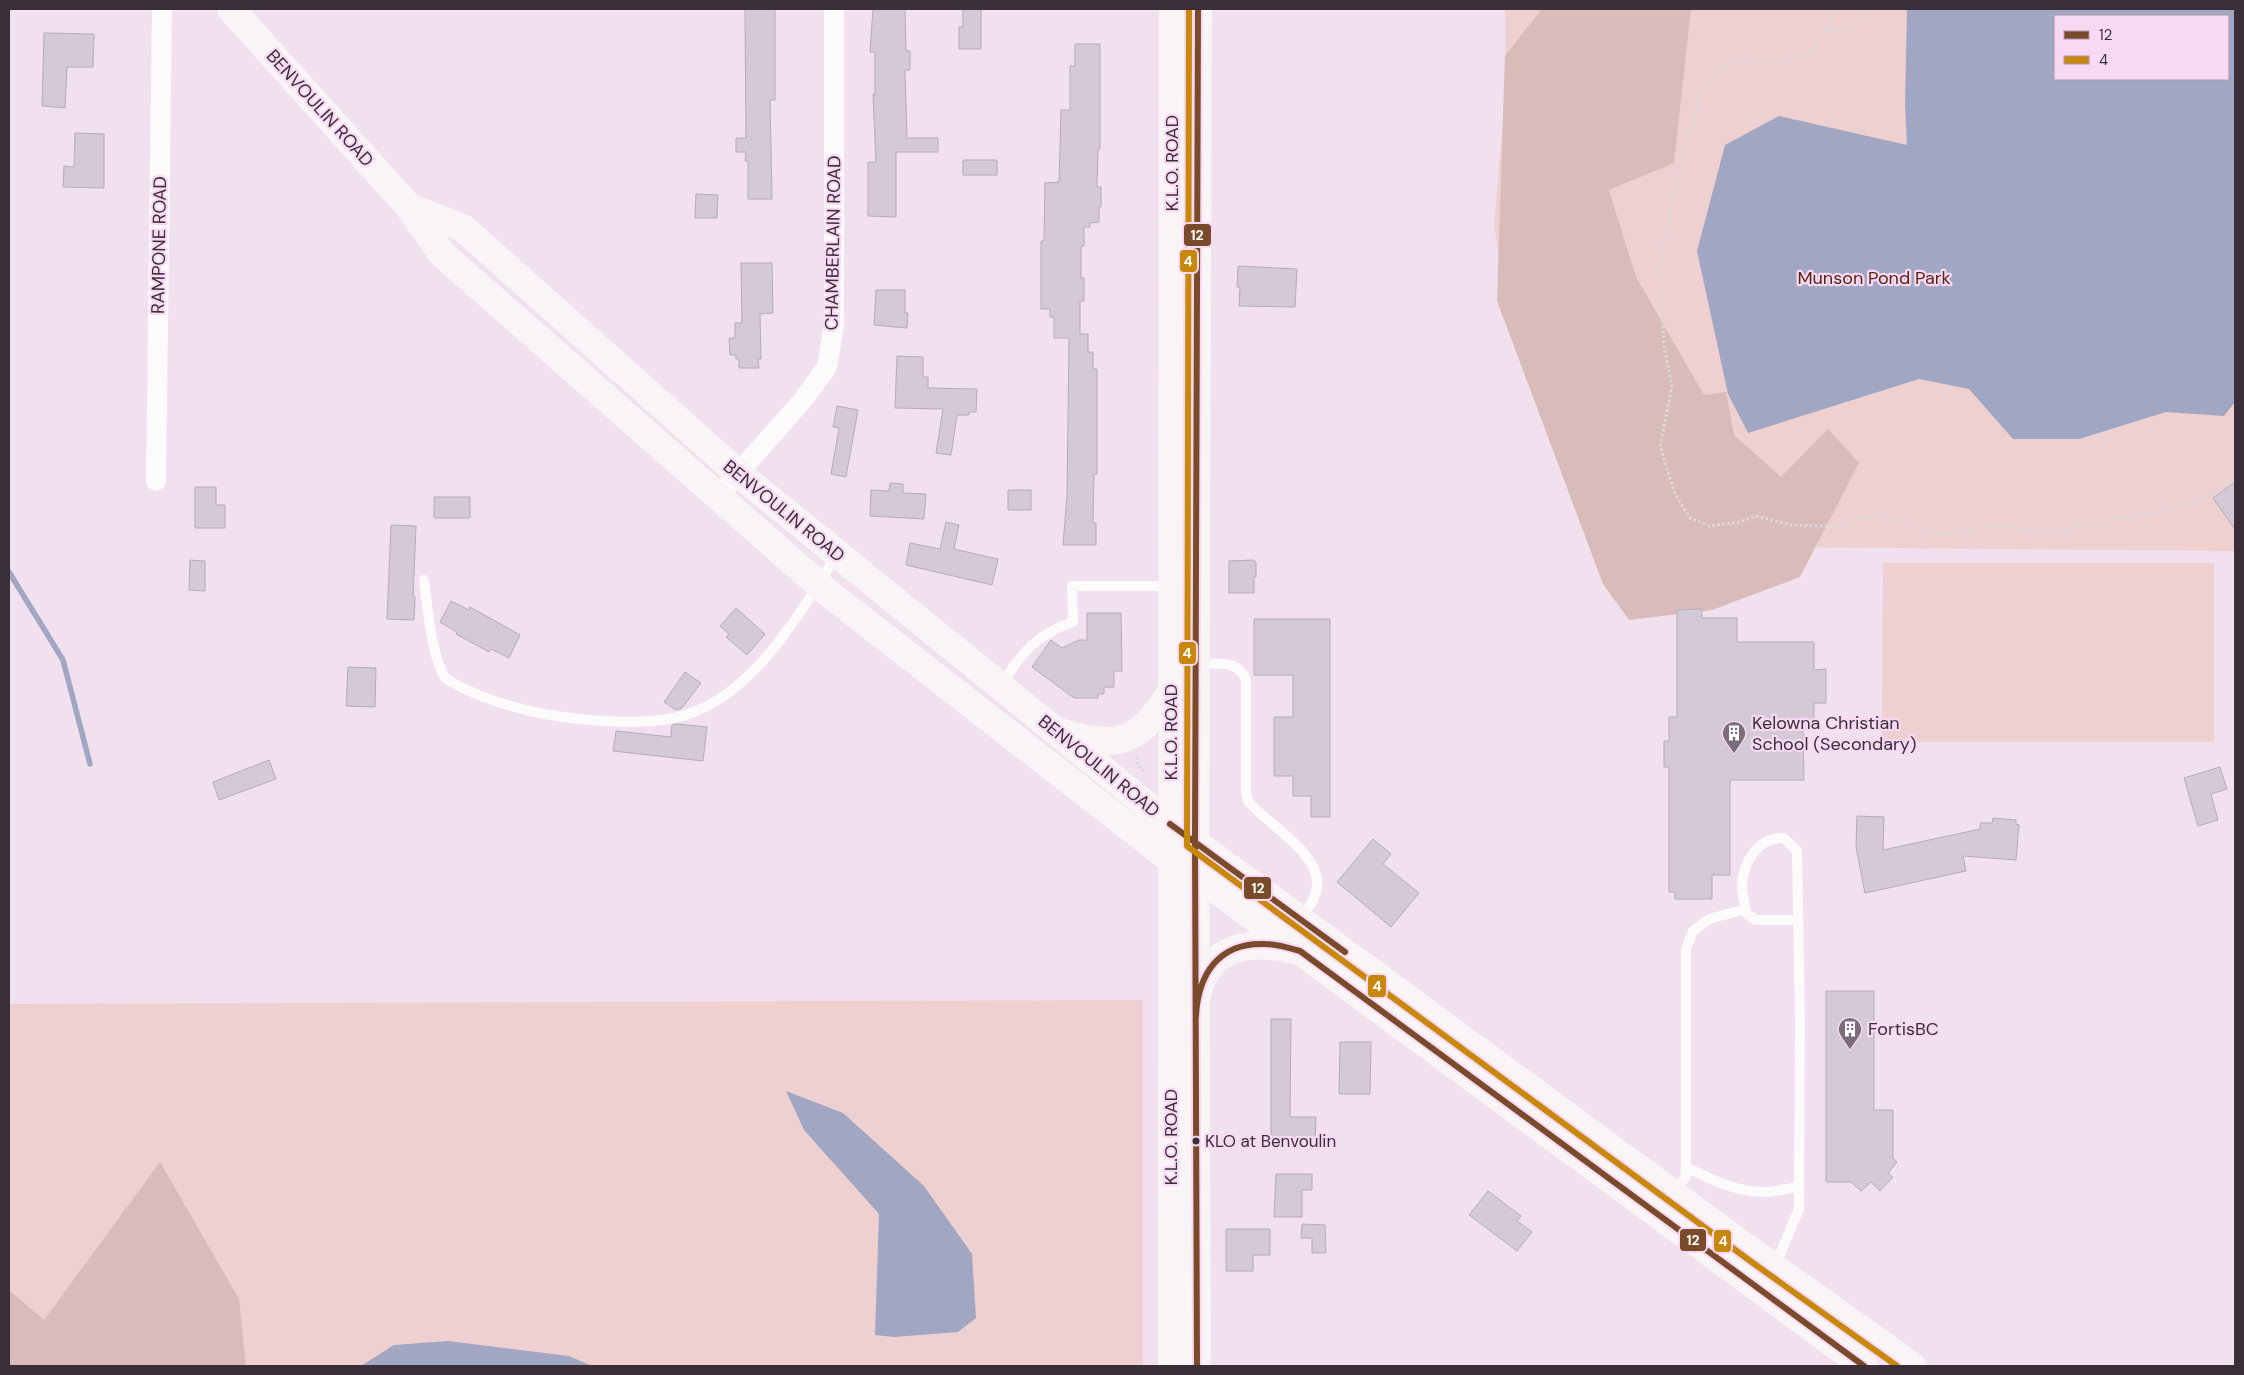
<svg xmlns="http://www.w3.org/2000/svg" width="2244" height="1375" font-family="'DM Sans',sans-serif">
  <rect width="100%" height="100%" fill="#f1e0ee"/>
  <path fill="#edd0cf" fill-rule="evenodd" d="M1505,9H2235V551L1653,546L1506,302L1494,225L1506,86ZM2055,16H2228V79H2055Z
    M1883,563H2214V742H1882Z
    M1143,1000V1366H9V1004Z"/>
  <path fill="#d9bbba" d="M1542,9H1691L1674,163L1609,190L1636,277L1704,395L1726,392L1734,435L1781,477L1828,429L1859,463L1800,577L1712,610L1629,620L1603,584L1497,301L1505,56Z
    M160,1162L239,1299L246,1366H9V1290L44,1320Z"/>
  <path fill="#a1a7c2" fill-rule="evenodd" d="M1907,9H2235V402L2224,416L2166,412L2079,439H2013L1969,389L1919,379L1748,433L1728,394L1697,251L1725,145L1779,116L1907,145L1905,105ZM2055,16H2228V79H2055Z
    M786,1091L843,1113L924,1186L972,1254L976,1318L958,1332L894,1337L875,1335L879,1214L804,1130Z
    M448,1341L569,1356L592,1366H361L394,1345Z"/>
  <g fill="none" stroke-linecap="round" stroke-linejoin="round">
    <path stroke="#a1a7c2" stroke-width="5.5" d="M9,572L63,660L90,764"/>
  </g>
  <path fill="#d4cad7" stroke="#b6acb9" d="M745,9H775V100H770L772,199H748V161H745L746,152H736V138H746Z
    M873,9H905L906,51H910V70H905L907,138H938V152H896V217L868,216V162H876L873,94H875V52H870Z
    M963,9H981V49H959V27H963Z
    M44,33L94,34L93,67H67L65,108L42,106Z
    M1075,44H1100V149H1098L1097,187H1101V207H1099V222L1090,223V227H1084V246H1081V278H1084V301H1080V334H1088V352H1093V369H1097V474H1094L1093,523H1096V545H1063L1067,496L1069,338H1054V317H1050V309H1041V241H1044L1045,183L1059,182L1061,110H1070V66H1075Z
    M75,133L104,134V188L63,187L64,166L74,167Z
    M963,160H997V175H963Z
    M696,194L718,195L717,218H695Z
    M741,263H772L773,313L760,314L761,359H758L759,368H739V359H736V355H730L729,338H735V323H742Z
    M1238,266L1297,269L1295,307L1239,306L1240,287H1237Z
    M876,290H905V313H908L907,328L874,325Z
    M897,356L923,357V377H928V388L977,389L976,412H969V415H957L951,455L936,453L943,409L895,408Z
    M837,406L858,410L846,477L831,474L839,428L833,427Z
    M2235,482V529L2213,498Z
    M890,483L903,484V493L926,494L924,519L870,516L871,490L889,491Z
    M195,487H216V505H225V528H195Z
    M1008,490H1031V510H1008Z
    M434,497H470V518H434Z
    M946,522L959,525L954,549L998,559L992,585L906,565L910,543L940,549Z
    M391,525L416,526L413,596L415,597L414,620L387,619Z
    M190,560L205,561V591L189,590Z
    M1254,560L1256,562V577H1254V593H1229V561Z
    M451,601L469,610L470,607L520,635L509,658L491,649L489,652L456,634L457,632L440,622Z
    M736,608L765,634L747,655L726,637L729,634L720,626Z
    M1702,609V618H1737V642H1814V670L1826,669V703H1814V729H1803L1804,780H1730V875H1712V899H1675V892H1669V767H1664V741H1669V717H1677V610Z
    M1087,613H1121L1122,671H1114V687H1104V694H1098V698H1074L1032,667L1051,640L1062,648L1079,640H1087Z
    M1254,619H1330V817H1311V796H1293V776H1274V717H1293V675H1254Z
    M348,667L376,668L375,707L346,706Z
    M685,672L701,683L682,708L676,710L664,702Z
    M677,724L707,727L703,761L613,751L616,731L671,737L672,725Z
    M269,760L276,779L219,800L213,782Z
    M2220,767L2227,789L2211,794L2218,820L2198,826L2184,778Z
    M1857,816L1884,817L1883,850L1980,829V823H1992L1993,818L2016,820V824L2019,825L2016,860L1963,856L1966,871L1865,893L1856,847Z
    M1373,839L1391,854L1383,864L1419,893L1391,927L1337,882Z
    M1826,991H1874V1110H1893V1158L1897,1162L1888,1173L1893,1177L1880,1191L1871,1182L1861,1191L1851,1182H1826Z
    M1271,1019H1291L1290,1117H1316L1315,1145L1271,1144Z
    M1340,1042H1371L1370,1094H1339Z
    M1276,1174H1312V1190H1302V1217H1274Z
    M1488,1191L1521,1216L1517,1221L1532,1232L1517,1251L1469,1215Z
    M1302,1224L1325,1225L1326,1253H1312V1238H1301Z
    M1226,1229H1270V1255H1253V1271H1226Z"/>
  <g fill="none" stroke-linecap="round" stroke-linejoin="round">
    <path stroke="#ddd8dc" stroke-width="3" stroke-dasharray="2.5 2.5" stroke-linecap="butt" d="M1838,9L1813,49L1789,61L1739,60L1721,65L1701,92L1677,183L1659,267L1664,346L1672,386L1660,446L1675,494L1690,518L1709,526L1740,522L1756,516L1791,525L1835,526L1867,517H1883L1909,524L1923,532L1947,534L1983,527L2004,526L2046,533L2171,509L2207,497L2235,477
      M1826,31C1849,28 1859,27 1875,9
      M1137,757V764L1144,771"/>
    <path stroke="#fdfafc" stroke-width="10" d="M424,580C428,608 431,657 446,679C487,703 532,714 579,719C611,722 643,724 674,718C749,703 799,615 836,556
      M1197,664C1215,664 1240,659 1246,681V792L1248,801C1268,826 1326,855 1316,892C1314,902 1306,910 1301,919
      M1001,685C1022,653 1036,634 1073,622L1072,586H1171
      M1686,1167C1712,1180 1738,1193 1768,1192C1778,1191 1789,1188 1799,1187
      M1673,1193L1685,1178L1686,1167V949L1693,931L1709,919L1746,909
      M1775,1266L1799,1209L1800,1020L1797,851L1784,838C1758,837 1743,862 1742,886C1742,894 1745,905 1746,913L1755,920H1797"/>
    <path stroke="#fdfafc" stroke-width="20" d="M156,481L162,9
      M718,496L802,401L827,367L834,325V9"/>
    <path stroke="#f9f4f6" stroke-width="28" d="M231,9L409,207L442,254L827,592L1170,859L1195,874L1864,1366
      M409,207L463,228L739,474L1170,824L1758,1256L1912,1366
      M1061,732C1118,750 1139,743 1171,692
      M1197,995C1209,944 1251,940 1295,950
      M1172,1366L1173,9
      M1197,1366L1195,842L1198,9"/>
    <g stroke="#f8d9f3" stroke-width="10">
      <path id="bus-1" d="M1170,824L1345,952
        M1196,1016C1198,974 1219,942 1265,944C1277,944 1289,948 1300,951L1864,1366
        M1197,1366L1195,842L1198,9"/>
    </g>
    <g stroke="#f8d9f3" stroke-width="10">
      <path id="bus-2" d="M1189,9L1187,846L1753,1263L1897,1366"/>
    </g>
    <use href="#bus-1" stroke="#7a4b2a" stroke-width="6"/>
    <use href="#bus-2" stroke="#c8880e" stroke-width="6"/>
  </g>
  <defs>
    <g id="building-pin" transform="scale(1.25)"><path d="M0 17L-7.5 6A9.5 9.5 0 1 1 7.5 6Z" fill="#7a6c78" stroke="#f8d9f3"/><path d="M-4-6H4V6H1V3H-1V6H-4ZM-2.5-4.3h1.7v1.8h-1.7ZM.8-4.3h1.7v1.8H.8ZM-2.5-1h1.7V.8h-1.7ZM.8-1h1.7V.8H.8Z" fill="#fff"/></g>
  </defs>
  <g fill-rule="evenodd">
    <use href="#building-pin" x="1734" y="733"/>
    <use href="#building-pin" x="1850" y="1029"/>
  </g>
  <circle fill="#3a2e38" stroke="#f8d9f3" stroke-width="2" cx="1196" cy="1141" r="4.5"/>
  <g text-anchor="middle" dominant-baseline="central" stroke-width="4.5" stroke-linejoin="round" paint-order="stroke">
    <g font-size="17" fill="#3a2e38" stroke="#f8d9f3" text-anchor="start">
      <text x="1205" y="1141">KLO at Benvoulin</text>
    </g>
    <g font-size="18" fill="#3a2e38" stroke="#f8d9f3">
      <text transform="translate(320 108) rotate(48)">BENVOULIN ROAD</text>
      <text transform="translate(1172 163) rotate(-90)">K.L.O. ROAD</text>
      <text transform="translate(833 243) rotate(-89)">CHAMBERLAIN ROAD</text>
      <text transform="translate(159 245) rotate(-89)">RAMPONE ROAD</text>
      <text transform="translate(784 511) rotate(39)">BENVOULIN ROAD</text>
      <text transform="translate(1171 732) rotate(-90)">K.L.O. ROAD</text>
      <text transform="translate(1099 766) rotate(39)">BENVOULIN ROAD</text>
      <text transform="translate(1171 1137) rotate(-90)">K.L.O. ROAD</text>
    </g>
    <g font-size="18" fill="#582412" stroke="#f8d9f3">
      <text x="1874" y="278">Munson Pond Park</text>
    </g>
    <g font-size="18" fill="#3a2e38" stroke="#f8d9f3" text-anchor="start">
      <text x="1752" y="723">Kelowna Christian<tspan x="1752" dy="21">School (Secondary)</tspan></text>
      <text x="1868" y="1029">FortisBC</text>
    </g>
  </g>
  <g stroke="#f8d9f3" stroke-width="2">
    <rect x="1183" y="223" width="29" height="24" rx="5" fill="#7a4b2a"/>
    <rect x="1179" y="249" width="19" height="24" rx="5" fill="#c8880e"/>
    <rect x="1178" y="641" width="19" height="24" rx="5" fill="#c8880e"/>
    <rect x="1243" y="876" width="29" height="24" rx="5" fill="#7a4b2a"/>
    <rect x="1367" y="974" width="20" height="24" rx="5" fill="#c8880e"/>
    <rect x="1679" y="1228" width="28" height="24" rx="5" fill="#7a4b2a"/>
    <rect x="1713" y="1229" width="19" height="24" rx="5" fill="#c8880e"/>
  </g>
  <g font-size="14" text-anchor="middle" font-weight="bold" fill="#fff">
    <text x="1197" y="240">12</text>
    <text x="1188" y="266">4</text>
    <text x="1187" y="658">4</text>
    <text x="1258" y="893">12</text>
    <text x="1377" y="991">4</text>
    <text x="1693" y="1245">12</text>
    <text x="1723" y="1246">4</text>
  </g>
  <rect width="2244" height="1375" fill="none" stroke="#3a2e38" stroke-width="20"/>
  <rect x="2054" y="15" width="175" height="65" fill="#f8d9f3" stroke="#ac95a8"/>
  <rect x="2064" y="31" width="25" height="8" fill="#7a4b2a" stroke="#ac95a8"/>
  <text x="2099" y="40" font-size="15" fill="#3a2e38">12</text>
  <rect x="2064" y="56" width="25" height="8" fill="#c8880e" stroke="#ac95a8"/>
  <text x="2099" y="65" font-size="15" fill="#3a2e38">4</text>
</svg>
